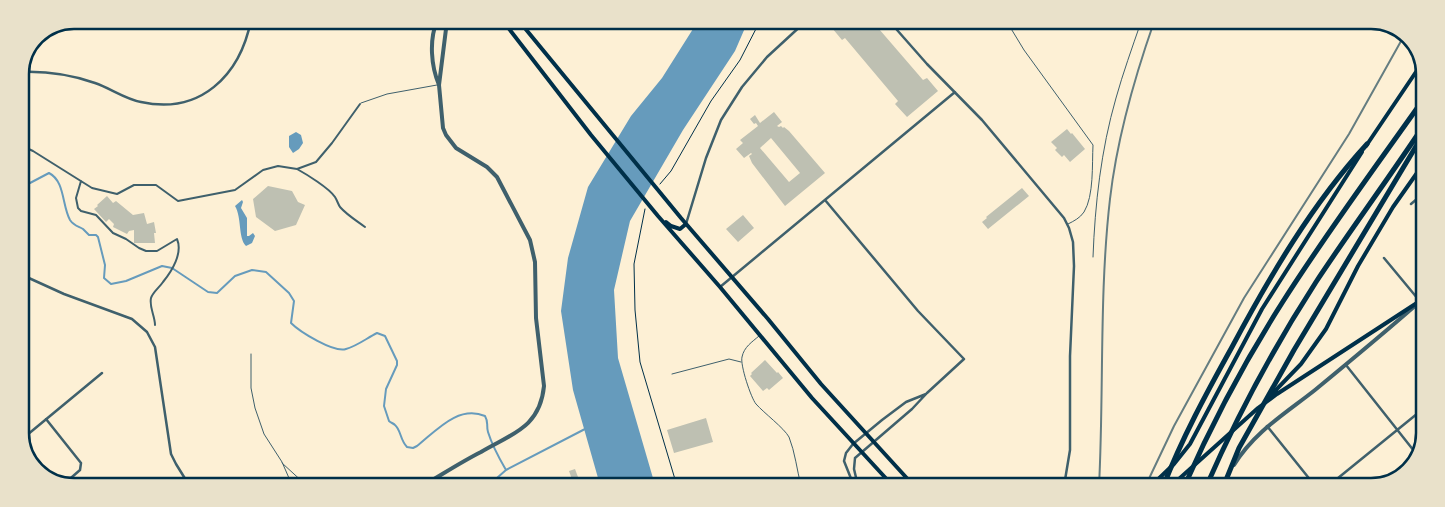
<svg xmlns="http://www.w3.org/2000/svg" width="1445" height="507" font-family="'Nunito Sans',sans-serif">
  <rect width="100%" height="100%" fill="#fdf0d5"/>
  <path fill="#669bbc" d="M698,21H748L735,51L683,130L630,221L614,290L618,358L655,485H600L573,390L561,311L568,258L588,187L631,116L662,78Z
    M296,132L301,135L303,143L299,149L293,153L289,147V136Z
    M242,200L243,202L241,208L247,218V236H249L253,233L255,236L252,243L246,246C238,238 242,218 235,206Z"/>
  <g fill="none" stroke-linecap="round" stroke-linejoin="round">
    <path stroke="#669bbc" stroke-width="2" d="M20,186L30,183L49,173C65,181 62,206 70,220C74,226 78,226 83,229C85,231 87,233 89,235H96L98,237L105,265L104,278L111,284L126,281L162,266L172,268L208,292L217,293L235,276L252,270L266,272L289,293L294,301L291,323C300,332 334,353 346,349C357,346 367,338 377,333L385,336L397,361V365L386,389L384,406L389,421C391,423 393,423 395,425C401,430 400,440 407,447L413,448L417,446C437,430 458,405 485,416C489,423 486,425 488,432C492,445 499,458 506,470L585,429
      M489,485L506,470"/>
  </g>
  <path fill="#bec0b2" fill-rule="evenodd" d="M838,22H873L923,80L927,78L938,91L907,117L895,104L898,101L845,38L842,40L832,28Z
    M774,112L782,122L777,126L779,127L781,126L783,128L784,127L789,131L825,173L785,206L752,163L749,156L752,154L751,153L744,158L736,149L743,143L740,140L758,126L756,123L754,124L750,119L755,115L760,123ZM771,138L800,173L789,182L760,148Z
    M1067,129L1071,134L1072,133L1085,149L1070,162L1064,155L1062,157L1055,150L1057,148L1051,142Z
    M268,186L292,191L298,202L305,205L296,225L275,231L256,217L253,199Z
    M1022,188L1029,196L988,229L982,222L987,218L986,217Z
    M107,196L113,203L116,201L133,215L144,213L147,224L154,222L156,233H154L155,243H134V230L129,231L127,234L113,227L114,224L109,219L106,222L94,209L98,206L97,205Z
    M743,215L754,228L738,242L726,229Z
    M765,360L777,373L778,372L783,378L769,390L767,388L763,391L750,376L752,374L751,373Z
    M706,418L713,442L674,453L667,430Z
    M575,469L581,485H574L569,471Z"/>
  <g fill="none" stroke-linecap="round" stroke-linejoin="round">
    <path stroke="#003049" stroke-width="1" d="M660,184L671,171L711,101L740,60L760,21
      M645,209L634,264L635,310L640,362L677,486"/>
    <path stroke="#3f606c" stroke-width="1" d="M1007,22L1024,50L1093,145C1092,164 1094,196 1084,212C1080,218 1074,221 1068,224
      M361,103L387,94L437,85
      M1093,257C1095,204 1101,150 1116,98C1123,73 1132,48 1141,22
      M759,336C752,342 744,347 742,357C740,365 751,398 756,404C764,413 784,428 789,437C795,452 797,470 801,486
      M251,354V388L255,408L264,434L282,462L292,485
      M672,374L729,359L741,362
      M282,463L306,485"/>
    <path stroke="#3f606c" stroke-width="2" d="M20,145L33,151L92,188L117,194L134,185H156L178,201L235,190L263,170L278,166L297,169L316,162L332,143L360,104
      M297,169C306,174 329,188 335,197C337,200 338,204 340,207C347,215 357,221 365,227
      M81,181L76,198L78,208L81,211L96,215L113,233L126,239L139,248L146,251H157L177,239C183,253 172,271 163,282C159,288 153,292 151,298C149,307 155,316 155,325"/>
    <path stroke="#3f606c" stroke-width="2.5" d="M890,22L927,64L982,120L1064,218L1069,228L1073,242L1074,266L1070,356V450L1064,486
      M20,72C44,71 72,75 95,83C110,88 125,99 141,102C200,115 240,76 251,20
      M825,200L918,311L964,359L927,393L912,409L855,458L854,469L858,486
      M1411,204L1424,193
      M686,224L706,158L721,120L742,87L767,57L805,22
      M1384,258L1423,305
      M20,274L64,294L132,319L147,332L155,347L171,454L176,464L189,485
      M720,287L955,92
      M1346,365L1418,456
      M46,419L81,463L80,470L64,484
      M1267,426L1316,487
      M21,440L102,373
      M854,486L844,461L846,453L853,444L882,420L906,402L926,394
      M1327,487L1423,409"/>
    <path stroke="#3f606c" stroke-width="4" d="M437,21C429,40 431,66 439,85
      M1234,465C1254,432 1286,413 1315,390C1349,362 1383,334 1416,305
      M424,485C443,474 461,462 481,452C511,434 540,428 544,386L536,318L535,262L530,240L497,177L487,167L456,148L446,135L443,128L439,85L447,21"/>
    <path stroke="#003049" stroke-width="4" d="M503,21L591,135L658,216L720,287L812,398L893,486
      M519,21L681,218L768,319L821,384L914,486
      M1366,146L1422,63
      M666,222L671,226L680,229L686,224
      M1270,396L1301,364L1326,329L1358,266L1393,207L1424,163
      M1150,487L1174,464L1190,444L1262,309L1362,152
      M1170,487L1258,408L1277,394L1423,299"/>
    <path stroke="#003049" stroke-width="5" d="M1226,480L1239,448L1294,350L1424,133
      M1163,487C1182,438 1207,392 1232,347C1270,276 1312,204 1367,144
      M1184,487C1212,423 1245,361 1282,303C1327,232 1377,165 1425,97
      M1206,487C1237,416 1274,347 1316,282C1351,229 1389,178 1424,125"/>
    <path stroke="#657d81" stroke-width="2" d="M1099,486C1104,391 1099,294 1110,199C1117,138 1134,79 1154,22
      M1145,487L1174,426L1244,298L1349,134L1405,34"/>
  </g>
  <path d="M0 0H1445V507H0ZM74 29H1371A45 45 0 0 1 1416 74V433A45 45 0 0 1 1371 478H74A45 45 0 0 1 29 433V74A45 45 0 0 1 74 29Z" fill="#e9e1ca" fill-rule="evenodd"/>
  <path fill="none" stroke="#003049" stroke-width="2.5" d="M74 29H1371A45 45 0 0 1 1416 74V433A45 45 0 0 1 1371 478H74A45 45 0 0 1 29 433V74A45 45 0 0 1 74 29Z"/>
</svg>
